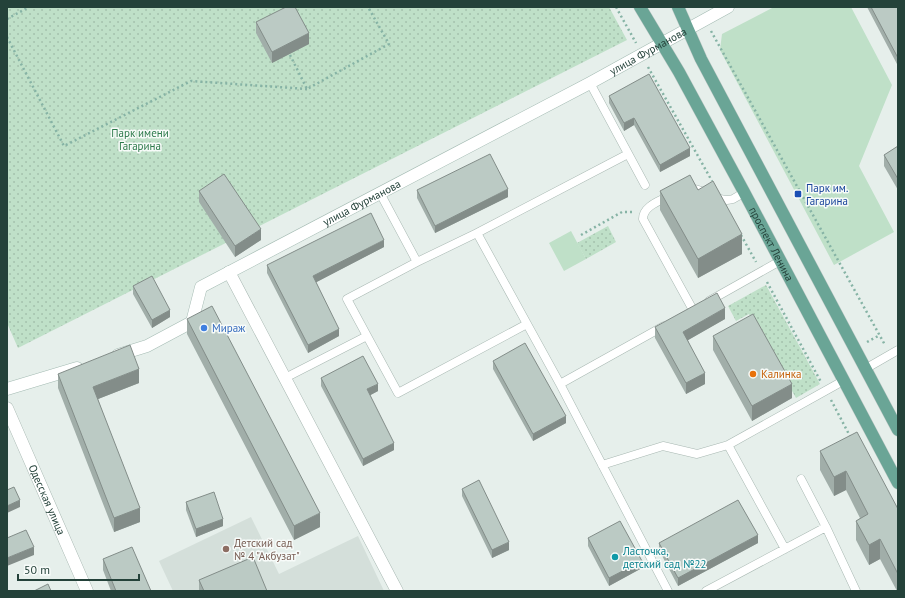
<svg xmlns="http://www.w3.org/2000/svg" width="905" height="598" font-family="'PT Sans',sans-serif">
  <defs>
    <pattern id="park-dots" width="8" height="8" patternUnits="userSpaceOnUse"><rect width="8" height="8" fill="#bfe0c8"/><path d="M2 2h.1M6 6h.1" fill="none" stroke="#a4c1ad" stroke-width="1.8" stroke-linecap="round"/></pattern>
  </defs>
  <rect width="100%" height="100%" fill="#e6efeb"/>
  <path fill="#d4dfda" d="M251,517L279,574L358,536L384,591H173L159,561Z"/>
  <path fill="#bfe0c8" d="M774,7H851L892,85L859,166L894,232L834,265L720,50L722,34Z
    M571,231L586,259L564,271L549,243Z"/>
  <path fill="url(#park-dots)" d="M7,7H609L627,40L18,348L7,323Z
    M608,226L616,242L586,259L577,243Z
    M766,285L820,384L796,398L749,314L736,321L728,306Z"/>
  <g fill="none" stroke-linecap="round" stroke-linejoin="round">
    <g stroke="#a8b8b2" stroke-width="9">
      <path id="lane" d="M590,83L645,185
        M687,188C704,187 718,204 733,199C737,197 740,195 744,192
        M380,193L417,262L477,233L560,384L668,591
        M669,196C660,201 643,206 643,219L693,310
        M477,233L628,154
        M709,301L780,261
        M367,336L347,299L417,262
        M865,369L898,350
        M285,378L367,336L398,393L527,324
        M560,384L664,326
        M728,445L785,549
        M602,465L663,446L697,454L728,445L843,381
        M801,479L826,527L856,591
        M706,591L826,527"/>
    </g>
    <g stroke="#a8b8b2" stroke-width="13">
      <g id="street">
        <path d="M229,272L397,591"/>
        <path id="s1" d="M7,408L87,591"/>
      </g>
    </g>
    <g stroke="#a4bbb3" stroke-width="13">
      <g id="secondary">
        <path id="s2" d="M118,355L147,346L192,322L201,287L590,83L728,7"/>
        <path d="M7,389L77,368"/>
      </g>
    </g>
    <g stroke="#c2cac8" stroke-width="13">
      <g id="primary">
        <path id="s3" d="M640,7L679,72L744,192L898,483"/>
        <path d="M678,7L701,59L898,430"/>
      </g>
    </g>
    <path stroke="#86b3a5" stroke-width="2.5" stroke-dasharray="2 3" stroke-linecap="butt" d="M616,7L636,43
      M7,19L29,7
      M711,31L885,345
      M7,37L64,146L191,81L307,89
      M290,55L307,89L389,44L368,7
      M648,67L712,181
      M581,235L622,212H633
      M741,235L756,262
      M767,282L821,382
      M867,342L880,335
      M831,400L851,438"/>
    <use href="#lane" stroke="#fff" stroke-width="8"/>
    <use href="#street" stroke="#fff" stroke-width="12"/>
    <use href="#secondary" stroke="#fff" stroke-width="12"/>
    <use href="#primary" stroke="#6aa596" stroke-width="12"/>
  </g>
  <path fill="#a1aea9" d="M867,7H898V66Z
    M256,22L309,44L272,63L256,33Z
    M609,96L690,156L660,172L634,125L624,131L609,103Z
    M898,146V190L884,166V155Z
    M417,190L508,197L435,233L417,198Z
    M698,190L742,254L698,278L660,210V191Z
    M199,191L261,240L235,257L199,202Z
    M384,247L316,282L339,336L308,353L267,273V265Z
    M133,286L170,317L152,328L133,294Z
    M187,319L320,527L294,540L187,334Z
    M725,319L688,340L705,384L686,394L655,338V327Z
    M713,336L792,398L752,421L713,350Z
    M493,361L566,423L533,441L493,369Z
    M58,374L139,383L98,399L140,522L114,532L58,388Z
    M321,378L378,391L370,395L394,450L363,466L321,386Z
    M820,451L898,509V591H897L880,559L869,565L856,540V521L860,518L846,490L834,496L820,470Z
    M462,489L509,550L492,558L462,496Z
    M186,502L223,526L196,537L186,510Z
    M588,538L642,568L609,586L588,546Z
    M659,543H758L678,586L659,550Z
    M103,559L151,591H111L103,570Z
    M199,580L267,591H199Z"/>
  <path fill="#838d89" d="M309,33V44L272,63V52Z
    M634,118V125L624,131V123Z
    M690,148V156L660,172V165Z
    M508,189V197L435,233V226Z
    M261,229V240L235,257V246Z
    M742,234V254L698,278V259Z
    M384,240V247L313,284V276Z
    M725,308V319L683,343V332Z
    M170,310V317L152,328V320Z
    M339,329V336L308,353V345Z
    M139,369V383L93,401V387Z
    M705,373V384L686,394V383Z
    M378,384V391L367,397V389Z
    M792,384V398L752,421V406Z
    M566,416V423L533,441V434Z
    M394,443V450L363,466V459Z
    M846,471V490L834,496V477Z
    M20,500V507L7,513V506Z
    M140,508V522L114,532V518Z
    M320,513V527L294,540V526Z
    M223,519V526L196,537V529Z
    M758,535V543L678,586V578Z
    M880,539V559L869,565V545Z
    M509,542V550L492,558V550Z
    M34,547V555L7,566V558Z
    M642,561V568L609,586V578Z"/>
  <path fill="#bbcac4" stroke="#838d89" d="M286,7H295L309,33L272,52L256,22Z
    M871,7H898V58Z
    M649,74L690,148L660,165L634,118L624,123L609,96Z
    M898,146V179L884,155Z
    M490,154L508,189L435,226L417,190Z
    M224,174L261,229L235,246L199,191Z
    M690,175L698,190L713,181L742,234L698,259L660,191Z
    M371,213L384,240L313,276L339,329L308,345L267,265Z
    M152,276L170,310L152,320L133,286Z
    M717,293L725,308L683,332L705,373L686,383L655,327Z
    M212,306L320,513L294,526L187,319Z
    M753,314L792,384L752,406L713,336Z
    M525,343L566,416L533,434L493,361Z
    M130,345L139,369L93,387L140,508L114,518L58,374Z
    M363,356L378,384L367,389L394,443L363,459L321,378Z
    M857,432L898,509V574L880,539L869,545L856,521L868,514L846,471L834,477L820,451Z
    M479,480L509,542L492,550L462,489Z
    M14,487L20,500L7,506V490Z
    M214,492L223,519L196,529L186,502Z
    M738,500L758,535L678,578L659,543Z
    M620,521L642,561L609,578L588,538Z
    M26,530L34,547L7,558V538Z
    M132,547L151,591H116L103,559Z
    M253,557L267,591H204L199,580Z
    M48,584L51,591H34Z"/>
  <rect fill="#1a4fb4" stroke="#f7fbf9" stroke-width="1.5" x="794" y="190" width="8" height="8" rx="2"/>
  <circle fill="#3f7fe0" stroke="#f7fbf9" stroke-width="1.5" cx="204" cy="328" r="4"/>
  <circle fill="#e8710a" stroke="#f7fbf9" stroke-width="1.5" cx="753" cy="374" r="4"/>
  <circle fill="#8d6e63" stroke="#f7fbf9" stroke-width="1.5" cx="226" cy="549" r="4"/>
  <circle fill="#0f9aa8" stroke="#f7fbf9" stroke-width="1.5" cx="615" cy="557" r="4"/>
  <g text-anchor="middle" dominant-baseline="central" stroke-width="3" stroke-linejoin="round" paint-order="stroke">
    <g font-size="11" fill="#24423a" stroke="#f7fbf9">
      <text stroke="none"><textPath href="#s2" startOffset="623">улица Фурманова</textPath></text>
      <text stroke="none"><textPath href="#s2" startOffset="299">улица Фурманова</textPath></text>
      <text stroke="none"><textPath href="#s3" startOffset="271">проспект Ленина</textPath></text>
      <text stroke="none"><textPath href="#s1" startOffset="100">Одесская улица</textPath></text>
    </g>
    <g font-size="11" fill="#2d7a4b" stroke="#f7fbf9">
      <text x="140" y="133">Парк имени<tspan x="140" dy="13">Гагарина</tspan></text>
    </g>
    <g font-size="11" fill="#164399" stroke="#f7fbf9" text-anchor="start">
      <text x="806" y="188">Парк им.<tspan x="806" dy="13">Гагарина</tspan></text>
    </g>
    <g font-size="11" fill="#366cbe" stroke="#f7fbf9" text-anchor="start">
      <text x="212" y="328">Мираж</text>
    </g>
    <g font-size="11" fill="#c56008" stroke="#f7fbf9" text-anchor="start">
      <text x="761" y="374">Калинка</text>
    </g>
    <g font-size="11" fill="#785e54" stroke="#f7fbf9" text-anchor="start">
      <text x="234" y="543">Детский сад<tspan x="234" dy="13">№ 4 "Акбузат"</tspan></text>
    </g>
    <g font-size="11" fill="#0d838f" stroke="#f7fbf9" text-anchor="start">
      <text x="623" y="551">Ласточка,<tspan x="623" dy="13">детский сад №22</tspan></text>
    </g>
  </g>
  <rect width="905" height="598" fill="none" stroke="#24423a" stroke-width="16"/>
  <path d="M18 574v6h121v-6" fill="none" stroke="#24423a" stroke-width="2"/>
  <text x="24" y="574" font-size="12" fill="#24423a" stroke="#f7fbf9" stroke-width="3" paint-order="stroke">50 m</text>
</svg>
